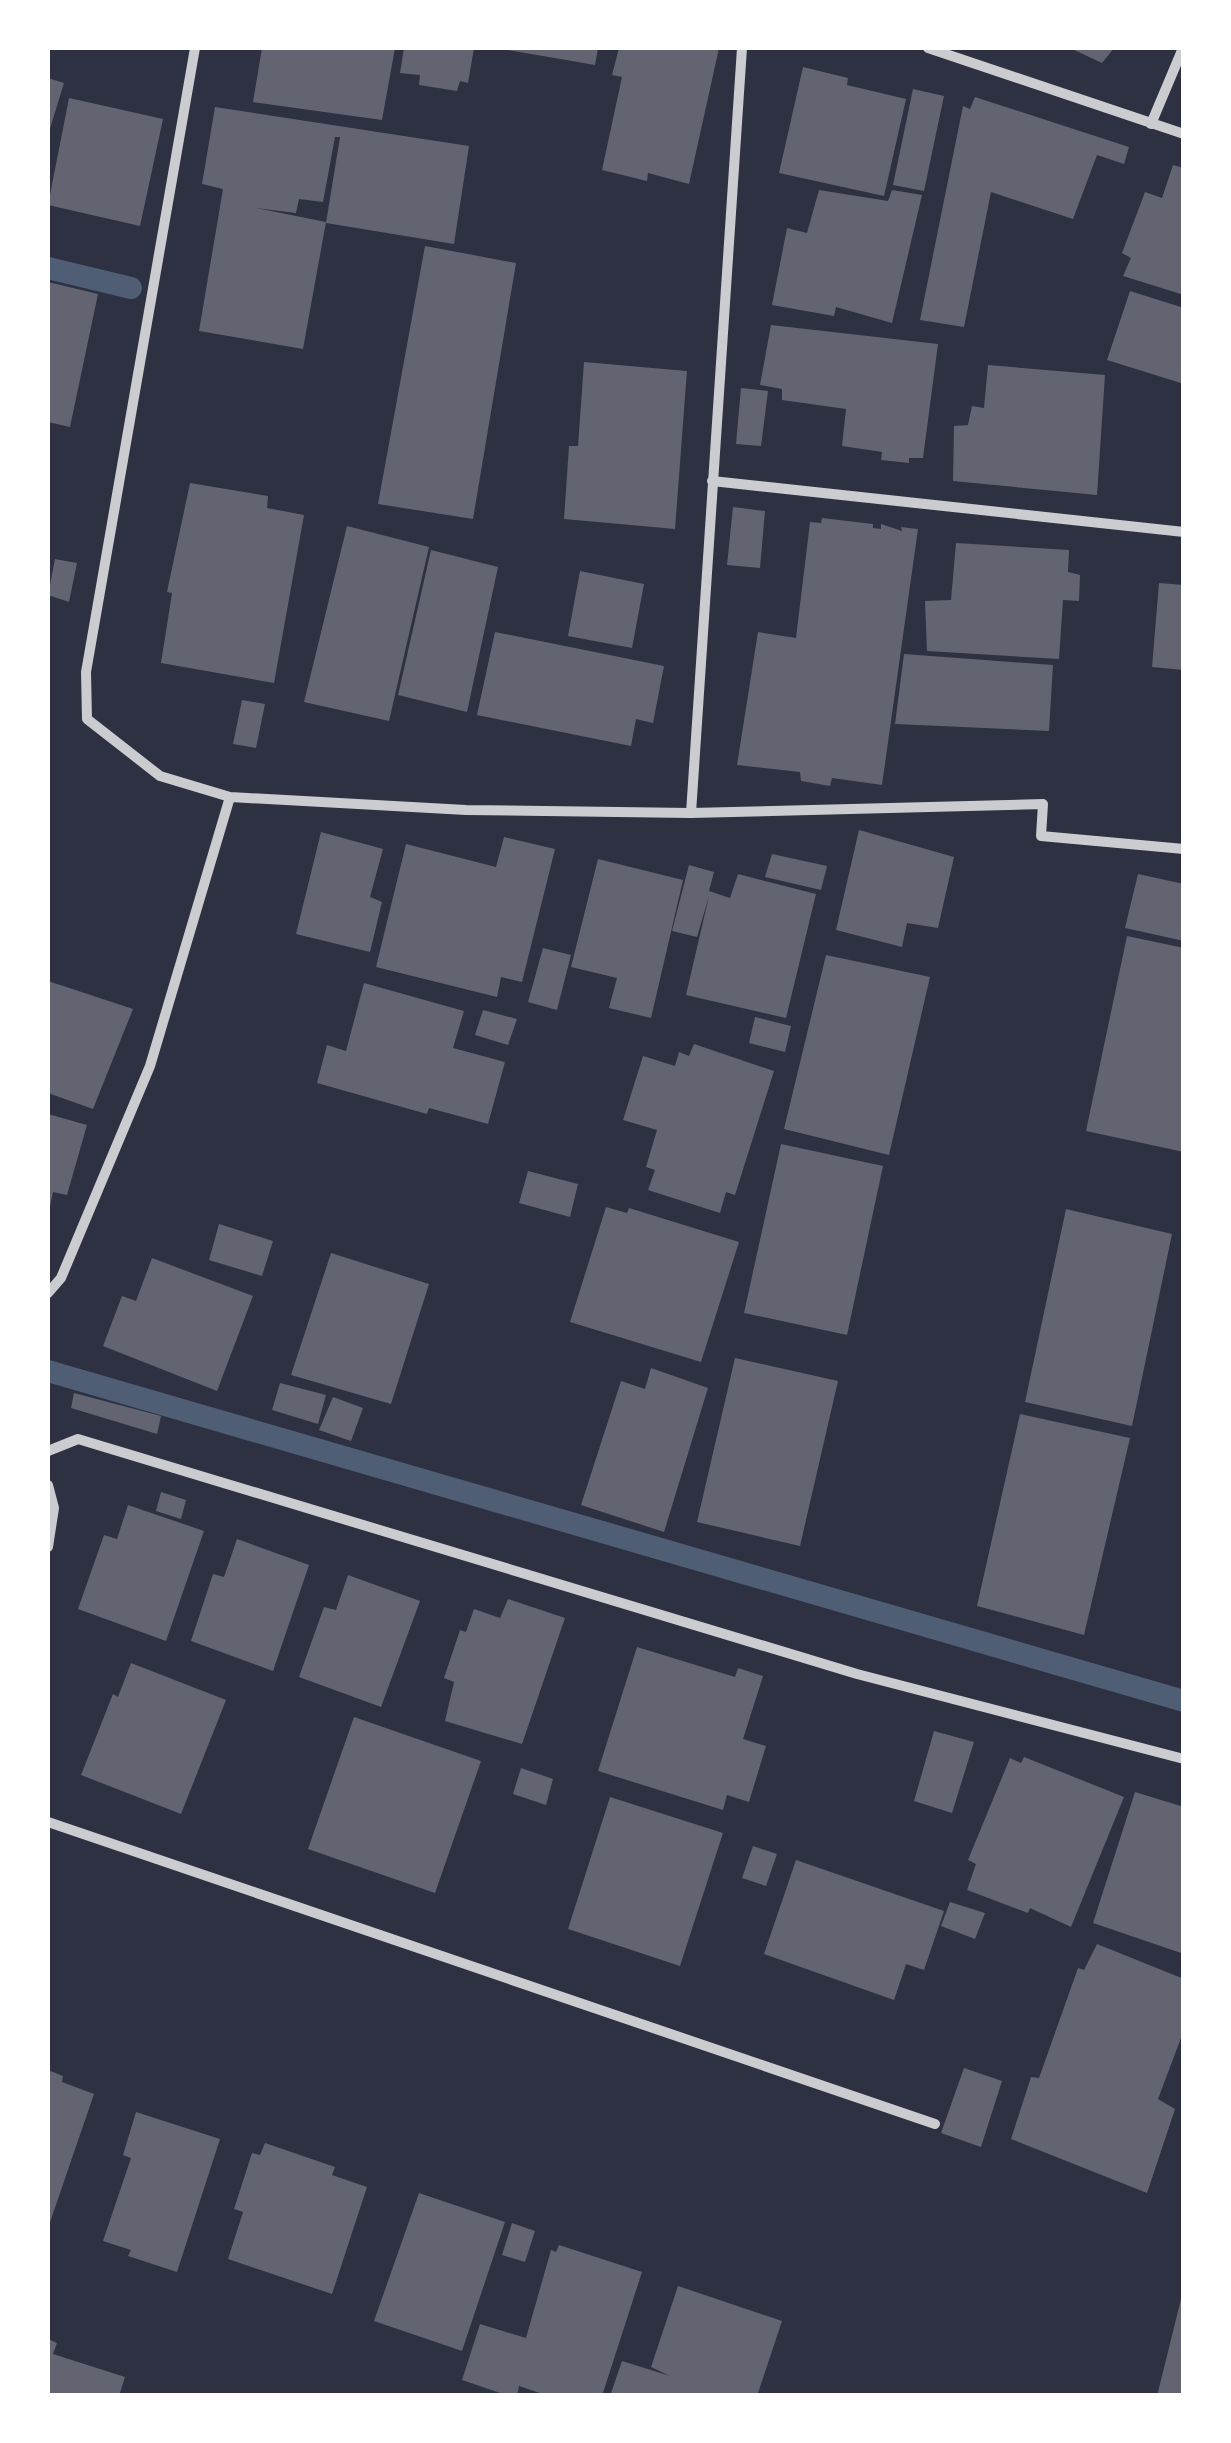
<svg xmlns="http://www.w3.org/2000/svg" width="1231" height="2443" font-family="Literata,serif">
  <rect width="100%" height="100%" fill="#2d3142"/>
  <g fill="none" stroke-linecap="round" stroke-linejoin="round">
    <path stroke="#4f5d75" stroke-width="22" d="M48,268L131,288
      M48,1371L1184,1701"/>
  </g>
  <path fill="#626471" d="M262,48H395L382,120L253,102Z
    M404,48H474L468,83L460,81L457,91L419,85L420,75L400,73Z
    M496,48H598L595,65Z
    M619,48H719L689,184L648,173L647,181L602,170L622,77L612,75Z
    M1070,48H1114L1102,63Z
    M803,67L848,78L847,85L906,99L884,196L779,173Z
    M48,78L64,83L48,135Z
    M913,89L944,96L924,191L893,185Z
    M975,97L1129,147L1124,164L1097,155L1073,219L991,192L964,327L920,320L963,106L970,109Z
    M69,98L163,119L140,226L48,205Z
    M215,107L469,146L454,244L326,223L340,137H335L323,202L299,199L296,213L256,208L326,222L303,349L199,331L223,189L202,184Z
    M1173,165L1184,168V295L1123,276L1131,258L1122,253L1145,192L1162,198Z
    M819,190L888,201L892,190L922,195L892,323L836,307L834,316L772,305L787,228L807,233Z
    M425,246L516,263L473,519L378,504Z
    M48,282L98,294L70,427L48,422Z
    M1130,291L1184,308V384L1107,360Z
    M771,325L938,344L923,458H909V463L881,460L882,452L842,446L846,409L782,400V389L760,385Z
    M584,362L687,371L675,529L564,519L569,446H578Z
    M988,365L1105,375L1097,495L953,481L954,426L968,425L972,406L984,408Z
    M741,388L768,391L761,446L736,444Z
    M190,483L268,496L267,508L304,515L274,683L161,663L172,593L167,592Z
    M733,507L765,511L760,568L727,565Z
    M822,518L873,524V528L881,529V524L902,531L901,527L918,529L882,785L832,778L830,786L801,781L800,772L737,765L758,632L796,638L810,522L821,523Z
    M347,526L429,547L389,721L304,702Z
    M956,543L1069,550L1068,572L1080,575L1079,601L1063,600L1059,659L927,651L925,601L951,600Z
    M431,550L498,567L467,712L398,695Z
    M55,559L77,563L69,602L48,595Z
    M580,571L644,584L632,648L568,636Z
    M1159,583L1184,585V670L1152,667Z
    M495,632L664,666L653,723L636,719L631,746L477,715Z
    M904,654L1053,665L1049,731L895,724Z
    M242,700L265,704L256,748L233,744Z
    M859,830L954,857L938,928L907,923L902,947L836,930Z
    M321,832L383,849L370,897L382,902L370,952L296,934Z
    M504,837L555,849L522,982L501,977L497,997L376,967L406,844L496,867Z
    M772,854L827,866L821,890L765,877Z
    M598,859L683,880L651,1018L609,1008L617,978L571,967Z
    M689,865L714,872L709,891L730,898L738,874L816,894L786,1018L686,995L709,896L697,937L672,931Z
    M1138,874L1184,884V941L1125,928Z
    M1127,936L1184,948V1152L1086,1131Z
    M543,948L571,955L557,1010L528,1002Z
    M826,955L930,977L889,1155L784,1129Z
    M48,981L133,1009L93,1109L48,1093Z
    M364,983L464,1011L453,1048L505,1062L488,1124L429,1108L427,1114L317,1083L327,1045L346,1051Z
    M483,1010L517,1019L508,1045L475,1035Z
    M755,1017L791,1026L785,1052L749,1043Z
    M694,1044L774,1071L735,1195L726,1192L720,1213L648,1190L655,1170L646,1167L657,1130L623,1120L643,1056L675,1066L679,1052L689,1056Z
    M48,1114L87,1125L67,1195L53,1192L49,1211Z
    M781,1144L883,1166L847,1335L744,1313Z
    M528,1171L578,1184L570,1217L519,1203Z
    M606,1207L627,1213L629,1208L739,1242L701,1362L570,1322Z
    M1066,1209L1172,1234L1132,1426L1025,1402Z
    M219,1224L273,1241L262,1276L209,1260Z
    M331,1253L429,1284L391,1404L291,1375Z
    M152,1258L253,1296L217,1391L103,1346L122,1296L136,1301Z
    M735,1358L838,1381L800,1546L697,1522Z
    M651,1368L708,1388L664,1532L581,1505L621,1381L645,1389Z
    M280,1383L326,1395L318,1424L272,1410Z
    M74,1393L161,1416L157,1434L71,1408Z
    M333,1397L363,1408L351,1441L319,1430Z
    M1020,1414L1130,1438L1084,1635L977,1606Z
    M161,1492L186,1500L181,1519L156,1511Z
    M128,1505L204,1531L166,1641L78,1609L104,1535L117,1539Z
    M237,1539L309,1565L273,1671L191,1641L213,1574L224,1577Z
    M348,1575L420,1601L381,1707L299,1677L324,1607L336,1610Z
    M508,1599L565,1618L522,1744L445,1721L454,1682L444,1678L460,1630L466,1632L474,1609L500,1618Z
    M637,1647L735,1677L738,1668L763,1676L743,1739L766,1746L749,1802L727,1795L723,1810L598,1771Z
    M131,1663L226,1700L181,1814L81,1775L113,1694L118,1697Z
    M354,1717L481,1761L435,1893L308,1849Z
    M934,1731L974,1742L952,1813L914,1801Z
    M1024,1757L1124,1797L1071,1927L1030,1908L1028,1913L967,1890L976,1864L968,1860L1010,1758L1021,1763Z
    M521,1768L553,1779L546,1805L513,1794Z
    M1135,1792L1184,1807V1954L1093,1923Z
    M610,1797L723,1833L680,1966L568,1929Z
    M753,1846L777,1854L766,1886L742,1878Z
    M796,1860L944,1911L924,1970L906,1964L894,2000L764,1954Z
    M950,1902L985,1913L975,1939L941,1926Z
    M1097,1944L1184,1979V2030L1158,2099L1175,2109L1147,2193L1011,2139L1031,2077L1039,2078L1078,1968L1084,1970Z
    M964,2068L1002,2081L981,2147L941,2133Z
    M48,2070L63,2076L62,2082L94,2094L48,2228Z
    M136,2112L220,2139L177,2272L128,2256L131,2250L103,2241L131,2158L123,2155Z
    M265,2143L335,2167L332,2175L367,2187L332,2294L228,2259L243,2212L234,2209L252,2153L260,2155Z
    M419,2193L505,2222L462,2351L374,2321Z
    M512,2223L535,2231L525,2262L502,2255Z
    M559,2245L642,2272L602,2396H549L519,2386L517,2396H509L462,2380L480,2324L526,2338L551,2250L556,2252Z
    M678,2286L782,2321L757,2396H610L622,2361L670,2376L651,2367Z
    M1182,2295L1184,2396H1157Z
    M48,2339L57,2343L53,2354L125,2377L119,2396H48Z"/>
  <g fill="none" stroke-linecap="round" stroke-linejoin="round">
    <path stroke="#caccd0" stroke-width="10" d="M195,48L86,672L87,719L160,776L230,797
      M928,48L1184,134
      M1151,124L1183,48
      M712,481L1184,532
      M691,813L742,48
      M48,1293L61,1278L150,1066L230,797L466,810L691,813L1043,804L1041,836L1184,849
      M48,1451L78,1439L857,1674L1184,1759
      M48,1485L54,1508L48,1547
      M48,1822L935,2124"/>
  </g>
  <rect width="1231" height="2443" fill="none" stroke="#ffffff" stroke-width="100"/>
</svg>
